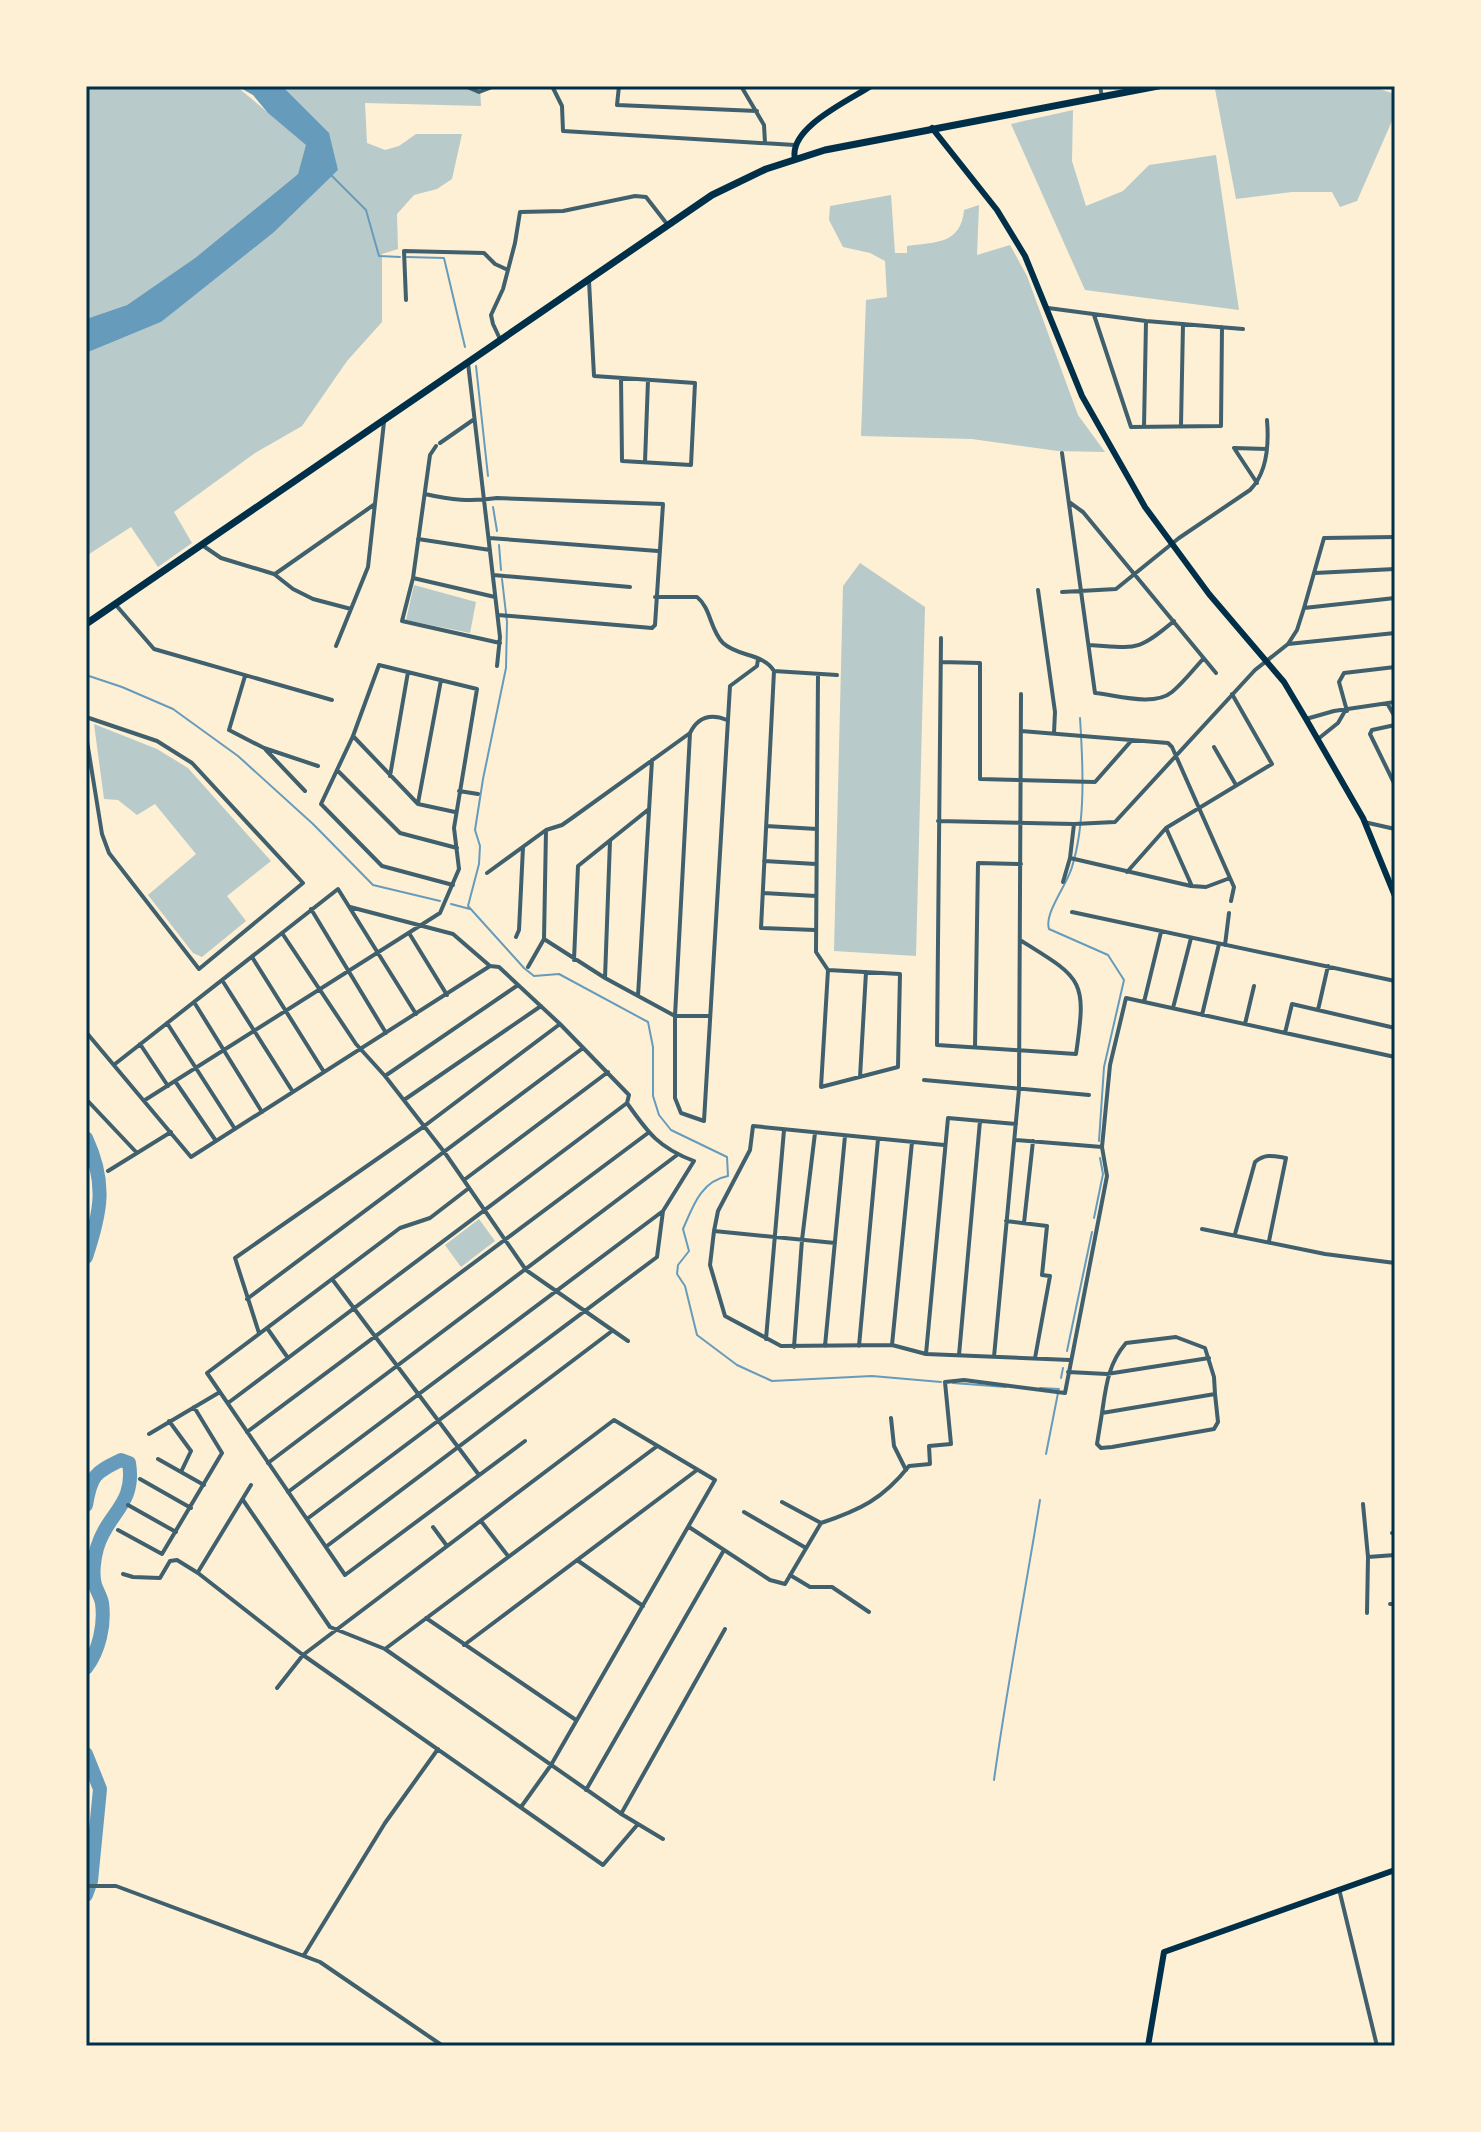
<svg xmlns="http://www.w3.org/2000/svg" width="1481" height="2132" font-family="Ubuntu,sans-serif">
  <rect width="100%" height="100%" fill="#fdf0d5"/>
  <path fill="#b9caca" d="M86,86H236L307,145L298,174L195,258L127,305L86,319Z
    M282,86H480L481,106L365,103L367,143L385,150L399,146L416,134H462L452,179L437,189L414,195L397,214L398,249L382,254V322L347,361L302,426L255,453L174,512L192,543L158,567L131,527L86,556V353L161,322L338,170L297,103Z
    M1229,86H1370L1395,94V114L1357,201L1340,207L1332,192H1292L1236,199L1215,89Z
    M1073,110L1072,161L1086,206L1123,191L1149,165L1216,155L1239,310L1085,290L1011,124Z
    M891,195L895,253H907V246C934,242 961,245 964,210L979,205L977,255L1010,245L1027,276L1078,415L1105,452L1058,451L972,439L861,436L866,300L887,297L885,261L870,253L843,247L829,220L830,206Z
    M860,563L925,607L916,956L834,951L843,586Z
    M414,585L476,602L470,633L406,620Z
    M94,724L157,749L188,768L271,861L227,896L246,921L202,957L193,953L148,895L196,854L155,804L137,815L118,800L104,799Z
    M479,1219L495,1241L461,1267L445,1245Z"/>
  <path fill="#669bbc" d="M237,86H282L329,133L338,170L274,232L161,322L86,353V319L127,305L195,258L298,174L306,145L268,113L253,95Z"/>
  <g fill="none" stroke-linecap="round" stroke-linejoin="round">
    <path stroke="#669bbc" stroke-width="2" d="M331,175L366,210L379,256L400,257
      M407,257L444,258L465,347
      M476,366L488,476
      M493,507L497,531
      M499,545L501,570
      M502,579L507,622L506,668L483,779L475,830L480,846L479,864L468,906L524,968L534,976L559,974L648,1022L653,1047V1096L659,1115L671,1130L727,1157L728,1176C701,1181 693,1206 683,1229L689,1251L678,1265L677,1274L685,1286L697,1335L737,1365L772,1381L872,1376L941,1382
      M86,675L122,687L173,709L238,756L313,824L373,885L440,901
      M1080,718C1083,764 1086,822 1072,867C1067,885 1044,913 1049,929L1108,955L1124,980L1104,1067L1099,1141
      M451,904L470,909
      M1094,1218L1103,1174L1100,1158
      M1067,1351L1092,1232
      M1061,1378L1063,1368
      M953,1383L1006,1387
      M1040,1388L1059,1389
      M1046,1454L1058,1393
      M994,1780C1007,1686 1025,1593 1040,1500"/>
    <path stroke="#669bbc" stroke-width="14" d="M86,1138C107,1183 101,1212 86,1257
      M86,1505C91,1476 94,1473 121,1460L129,1463C136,1505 107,1513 97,1548C94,1558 92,1575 95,1585C97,1591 101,1597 102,1603C105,1625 99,1651 86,1668
      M86,1754L100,1789L91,1881L86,1895"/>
    <path stroke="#3f606c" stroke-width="4" d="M465,86L479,92L495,86
      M552,86L562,106L563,131L795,145
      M619,86L617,105L757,111
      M741,86L764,125L765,143
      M1100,86L1102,97
      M589,281L594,376L695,383L691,465L622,461L621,378
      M406,300L404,251L484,253L495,264L508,270
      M1048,308L1146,321L1243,329
      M1094,315L1131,427L1221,426L1222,327
      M500,339L493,324L491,315L503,289L515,243L520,212L563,211L635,196L646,197L667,224
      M468,363L500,637L497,666
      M1181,425L1183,324
      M1144,427L1146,321
      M440,443L473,420
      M436,446L430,455L413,578L402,621L500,643
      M1234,448L1257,483
      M1234,448L1267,449
      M1062,453L1095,693C1116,695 1154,707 1172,692C1183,683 1193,670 1203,659
      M645,462L648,380
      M425,494C451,500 471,502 497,498L663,504L655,625L652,628L498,615
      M1069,502L1083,512L1216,673
      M489,538L658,551
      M418,539L490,550
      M202,545L221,558L274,574L293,589L313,599L351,609
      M1315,573L1395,569
      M275,574L375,504
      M493,575L630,587
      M413,578L495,597
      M1038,590L1055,712L1054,733
      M1062,592L1116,589L1179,538L1250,490C1268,472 1269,444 1267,420
      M655,597H697C711,608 710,630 723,643C738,657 763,653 774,671
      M115,604L154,649L332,700
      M1304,608L1395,598
      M941,638L937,1045L1076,1054C1087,979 1083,979 1020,940
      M1288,644L1395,633
      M1090,645C1137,648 1137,652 1174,621
      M336,646L368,567L384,422
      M941,662L980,663V779L1095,782L1132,740
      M774,671L761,928L815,930
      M774,671L837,675
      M818,674L816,952L828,970L821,1087L898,1067L900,974L828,970
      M245,676L229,730L264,748L318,766
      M1387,703L1395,717
      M1347,711L1339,682L1344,673L1395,667
      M86,717L157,741L192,763L303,883L199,969L109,853L102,834L86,735
      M1306,719L1334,711L1395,702
      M1395,725L1372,730L1370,734L1395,785
      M1021,731L1168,743L1172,747L1234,887L1231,901
      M690,733L675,1016V1098L681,1113L704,1121L730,686L757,666L758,659
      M353,736L418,804L455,812
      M1318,739L1338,723L1345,711
      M1214,747L1236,785
      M266,750L305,791
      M337,770L400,833L457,848
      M390,776L408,672
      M459,791L478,794
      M418,803L441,680
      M938,821L1074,824L1115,822L1255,670L1288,644L1297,630L1304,608L1324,538L1395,537
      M1364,822L1395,829
      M766,826L817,829
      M1166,828L1191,884
      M1070,858L1191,886L1206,887L1230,878
      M764,861L816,864
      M1127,872L1166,828L1272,764L1232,694
      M487,873L546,830L562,825L572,818L690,733C698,717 710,713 727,720
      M1063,882L1070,858L1074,824
      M763,893L816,896
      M311,909L386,1033
      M1072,912L1395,981
      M282,933L356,1044L385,1076L445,1153L526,1270L628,1341
      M409,933L447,995
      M516,937L519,930L523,847
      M544,939L605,978L675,1016H710
      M1225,945L1229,913
      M252,957L324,1072
      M574,960L578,866L649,809
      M528,967L544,939L546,830
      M605,978L610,841
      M222,980L293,1092
      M638,996L652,760
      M194,1002L262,1112
      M1144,1002L1161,932
      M1173,1008L1191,938
      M1318,1010L1328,966
      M1202,1015L1219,944
      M167,1023L235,1129
      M1245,1024L1254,986
      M86,1032L191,1157L490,966
      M1285,1033L1292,1004L1395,1028
      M140,1044L168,1086
      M975,1047L978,863L1021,864
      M115,1064L338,889L416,1014
      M385,1076L518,985
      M860,1077L866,972
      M924,1080L1089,1095
      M175,1081L216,1141
      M86,1099L137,1153
      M145,1100L440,913L459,869L454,828L477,689L379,665L353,736L321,804L382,866L453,885
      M404,1100L541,1006
      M1015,1140L1102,1147
      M944,1145L753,1126L750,1150L718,1211L714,1231L710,1265L725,1316L781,1346L892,1345L926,1354L1070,1360
      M108,1171L171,1132
      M464,1180L608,1072
      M469,1188L430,1218L400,1228L207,1373L345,1575L525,1441
      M1006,1221L1047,1226L1042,1275L1050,1276L1035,1358
      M1024,1223L1033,1141
      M1202,1229L1325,1254L1395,1263
      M714,1231L835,1243
      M1235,1234L1255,1162C1265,1153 1274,1156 1286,1158L1269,1241
      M332,1279L479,1475
      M247,1299L583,1048
      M267,1328L288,1358
      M259,1333L235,1258L423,1127L560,1024
      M1176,1337L1205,1348L1214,1377L1215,1394L1102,1413C1106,1386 1108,1364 1126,1343Z
      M766,1339L784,1130
      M892,1345L912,1142
      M825,1346L845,1136
      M859,1346L878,1139
      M794,1347L802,1240L815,1133
      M926,1354L948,1118L1016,1124
      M959,1355L980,1121
      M994,1357L1019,1089L1021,694
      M1068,1372L1107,1374L1209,1358
      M228,1403L627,1103
      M1102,1413L1097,1444L1101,1448L1112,1447L1214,1429L1218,1422L1215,1394
      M891,1418L894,1446L906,1470
      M169,1421L191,1451L181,1472
      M247,1432L648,1133
      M149,1434L220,1392
      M158,1459L204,1485
      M268,1463L677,1155
      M140,1479L191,1508
      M288,1492L663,1211
      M243,1500L330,1627L385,1649L623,1815L663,1839
      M782,1502L821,1523
      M1363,1504L1368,1557L1367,1613
      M128,1505L176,1532
      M744,1512L806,1548
      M307,1519L657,1257L663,1211L694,1161C659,1148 648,1133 627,1103L629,1095L560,1024L499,967L490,966L453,934L350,907
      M481,1521L508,1556
      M433,1527L447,1546
      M689,1527L770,1580L785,1584L821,1523C860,1510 883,1499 909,1466L930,1464L929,1446L951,1444L945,1382L964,1380L1065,1393L1107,1176L1102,1147L1110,1065L1126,998L1395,1057
      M118,1530L162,1554L222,1453L194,1407
      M1392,1533H1395
      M327,1546L612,1331
      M1368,1557L1395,1555
      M577,1560L643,1606
      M198,1572L251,1485
      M123,1574L133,1577L160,1578L170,1561L177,1560L198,1573L303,1655L603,1865L638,1824
      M790,1575L810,1587H832L869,1612
      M1390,1604H1395
      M426,1618L576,1720
      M464,1645L697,1470
      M385,1649L656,1447
      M277,1688L303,1655L614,1420L715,1480L551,1765L521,1807
      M586,1790L724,1550
      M621,1814L725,1629
      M86,1886H116L320,1962L443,2046
      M1339,1889L1377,2046
      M304,1955L385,1823L438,1749"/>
    <path stroke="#003049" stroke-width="6" d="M932,128L997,210L1025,256L1082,396L1145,507L1209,594L1284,682L1306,719L1363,818L1395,896
      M795,159C788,128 848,101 871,86
      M1148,2046L1164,1952L1395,1870"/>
    <path stroke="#003049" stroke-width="7" d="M86,624L712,195L766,169L825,150L1158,86"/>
  </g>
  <rect width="1481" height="2132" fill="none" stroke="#fdf0d5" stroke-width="176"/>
  <rect x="88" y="88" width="1305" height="1956" fill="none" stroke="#003049" stroke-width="3"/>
</svg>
